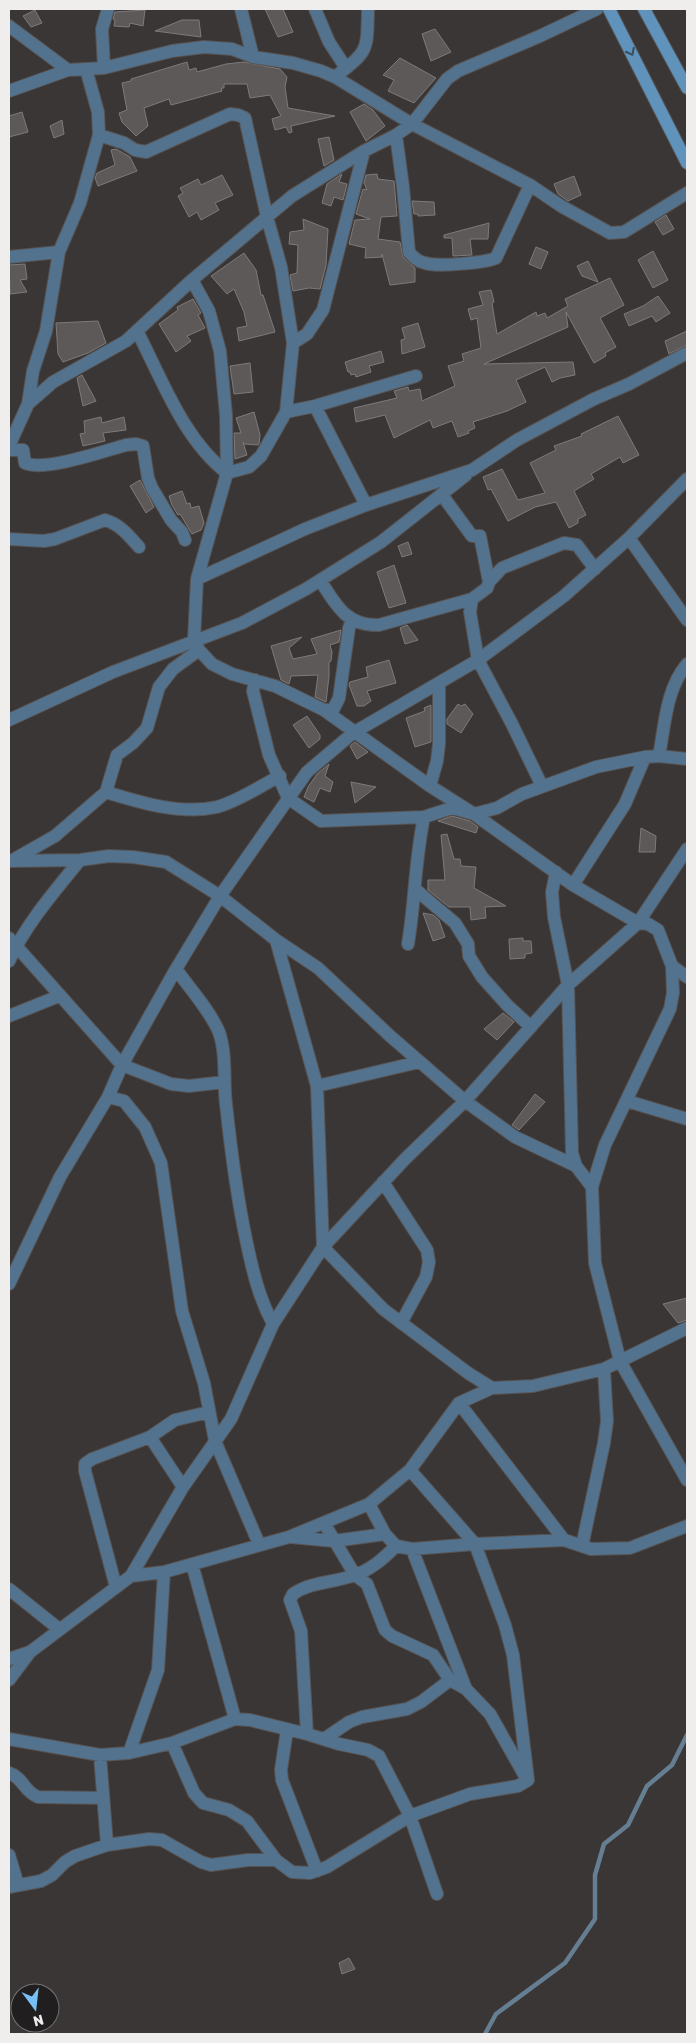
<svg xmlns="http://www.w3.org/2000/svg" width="696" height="2043" font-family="Rubik,sans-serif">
  <rect width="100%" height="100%" fill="#3a3636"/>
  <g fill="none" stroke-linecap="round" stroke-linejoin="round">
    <path stroke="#667e92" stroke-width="4.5" d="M485,2034L496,2014L565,1963L595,1919V1875L604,1844L628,1825L647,1786L672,1765L687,1735"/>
  </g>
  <path fill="#5e5959" stroke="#7f7a7a" d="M265,9H283L293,32L278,37Z
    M35,10L42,23L31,27L23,16Z
    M145,10L143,26L130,23L129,27L114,26L115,20L113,19L115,12Z
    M182,20H199L201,37L155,31Z
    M435,29L451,52L431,61L422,34Z
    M400,58L436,78L414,103L388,91L394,80L383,75Z
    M187,62L189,70L196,68L197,72L226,64L244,62L280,69L287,77L285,87L288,108L335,116L291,126L292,132L289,133L286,127L275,130L272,119L281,116L270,95L250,98L247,84H224V88H221L222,91L171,105L169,99L144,108L148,126L136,136L122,122L119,113L127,110L122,83L131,81V79Z
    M364,104L373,110L385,126L366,141L350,112Z
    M22,112L28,132L9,137V116Z
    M62,120L64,134L54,138L50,126Z
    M329,137L334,160L324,166L318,139Z
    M116,149L130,157L137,171L98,186L95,178L97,173L115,165L111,150Z
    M342,174L339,182L347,184L343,200L334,197L331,206L322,203L327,184Z
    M377,174L378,179L394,181L397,216L381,217L378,239L400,242L403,257L415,268V282L390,285L382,254V257L365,258L366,248L349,244L355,220L370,219L356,214L363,189L367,190L364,183L366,175Z
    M222,175L233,195L215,203L219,210L201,220L197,212L189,217L178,196L183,193L180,188L198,179L201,185Z
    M574,176L581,195L568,201L558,194L554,184Z
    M412,201L434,202L435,215L418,216V214H414Z
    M666,215L674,229L663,235L655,222Z
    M303,219L328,229L326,265L320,289L309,288L293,291L290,275L297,273L298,245L289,244L290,232L304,230Z
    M489,223L488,239H470L472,255L453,256L452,238H444V235Z
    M536,247L548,252L541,269L529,264Z
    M653,251L668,280L653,288L638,260Z
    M244,253L256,270L261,295H263L275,332L239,341L237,328L247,326L244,312L234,289L227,294L211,276Z
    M588,261L598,282L582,276L577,266Z
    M25,264L27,279L20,280L27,292L10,294L9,265Z
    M610,278L624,305L600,318L616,347L605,353L606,356L594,363L566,312L568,327L484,364L573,362L575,375L560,378L552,382L545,367L516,380L526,402L507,411L473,422L475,428L468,431L469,433L458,437L452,421L433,428L430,420L394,438L385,415L356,422L354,408L397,398L394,391L408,387L409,391L420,389L422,401L455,386L448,366L464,361L462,354L481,348L477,318L471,320L468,309L483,305L479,292L491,290L494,302L492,303L497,334L536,312L537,316L545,313L547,318L568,306L565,299Z
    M658,296L670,313L656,322L652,316L629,326L624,314L643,306Z
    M193,299L201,313L198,315L205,328L187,336L191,341L176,352L159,324L178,310L177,307Z
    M98,321L106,343L88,353L63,362L58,354L56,323Z
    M418,323L425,347L402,354L401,340L405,339L402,328Z
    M687,331V345L669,354L665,341Z
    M381,351L384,362L369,366L371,372L356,377L355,374L351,375L350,372H348L345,362Z
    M250,363L253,392L234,394L230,366Z
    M82,375L96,401L83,406L77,378Z
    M254,412L260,435L259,444L258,445L244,444L243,442L247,455L235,459L234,433H241L236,418Z
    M618,416L639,455L623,463L620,457L591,474L594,479L574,491L586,515L578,519V523L569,528L556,502L535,507L508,521L491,489L488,490L483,477L502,469L518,500L545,493L530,463L556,450L554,446L582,436L581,434Z
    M101,417L102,423L124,417L126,430L103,433L105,441L83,446L80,434L85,433L84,421Z
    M140,480L154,507L146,513L130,486Z
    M182,491L187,504L190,503L191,508L199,506L204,523L201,530L192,534L180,514L178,515L172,505L169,496Z
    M408,542L412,554L402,557L398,546Z
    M394,565L406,603L389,608L377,572Z
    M407,625L418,640L405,644L400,628Z
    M341,630L339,642L330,645L332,652L331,661L329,662V676L326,702L315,697L318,675L291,676L289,684L281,680L271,646L302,637L289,648L293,659L317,654L311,639Z
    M389,660L396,683L367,691L371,701L364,706H357L349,685L350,682L368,677L366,667Z
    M458,704L461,706L465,704L473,714L461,733L447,724V719Z
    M431,705V742L415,747L406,718L425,711L424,708Z
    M307,716L320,735V739L309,748L293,725Z
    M355,742L368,752L357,759L350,746Z
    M329,764L325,776L333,782L330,792L320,788L314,802L304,797L308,787L317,774Z
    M351,782L376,787L355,803Z
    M452,816L470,821L478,827L476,833L438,821Z
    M641,828L656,836L655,852H639Z
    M447,834L454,859H460L461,866L476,867L474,888L506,906L485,907L486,918L471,920L470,907H449L428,890V880H445L441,835Z
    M423,913L433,915L439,920L445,937L433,941Z
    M523,938V941H531L532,953L525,954V958L510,959L509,939Z
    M503,1013L514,1022L497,1040L484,1029Z
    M535,1094L545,1102L519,1130L512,1125Z
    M687,1298V1320L678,1323L663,1304Z
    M349,1958L355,1969L342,1974L339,1963Z"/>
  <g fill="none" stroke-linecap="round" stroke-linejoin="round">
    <g stroke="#575353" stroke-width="14">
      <path id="street" d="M241,9L253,57
        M315,9L329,42L346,68
        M9,26L68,70L104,68L172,51L204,47L232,49L253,57L293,63L321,71L335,77L412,124L530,185L561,206L610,233L624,232L687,193
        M104,68L102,29L108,9
        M335,77C369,50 367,52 368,9
        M9,91L68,70
        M99,135L124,143L135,150L146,152L230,114L238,115L245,118L267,217L281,267L293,343L286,412L261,456L249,467L227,473L197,579L194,640L199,650L212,664L232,674L275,686L324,710L430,786L474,814L573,885L638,923L648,924L658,930L672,966L673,993L670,1009L605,1145L592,1187L595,1263L620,1361L687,1480
        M396,135L403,187L409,252C414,258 417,261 425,263C437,267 484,263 496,258L530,185
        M9,257L59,252
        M192,280L209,311L220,351L226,415L227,473
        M137,331C162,379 183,439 227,473
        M293,343L307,334L323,310L364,151
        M28,404L33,371L46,331L59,252L80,203L99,135L98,112L86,69
        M315,406L366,505
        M286,412L315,406L416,376
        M9,446L28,404L53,382L126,341L192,280L292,196L364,151L396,135L412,124L447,79L458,71L540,36L597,9
        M9,450H23L25,463C44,472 104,451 126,445L136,444L143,446L148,478L152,488L171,520L182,532L185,540
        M442,495L472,536H480L489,582
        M629,538L687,620
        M9,539L44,541L55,539L105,520C120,524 129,536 139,547
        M197,579L305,529L366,505L472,470L517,440L594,399L629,384L687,353
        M320,580C336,605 346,626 379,625L472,599L470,612L478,660L512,724L542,786
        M472,599L487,588L489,582L502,568L564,543L577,545L595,569
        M255,680L253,691L269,755L288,798L321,821L424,817L452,808L474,814L497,808L522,794L596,767L645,757L659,756L687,759
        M324,710H333L339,698L349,628L352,620
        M9,720L113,672L242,623L306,589L381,542L466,475
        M659,756C665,724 666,689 687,664
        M430,786L437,761L439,744V683
        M106,792C141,803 181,815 217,807C239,801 260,786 280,776
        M9,861L80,860L109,856L133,857L166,862L220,896L276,940L317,1086L323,1247L383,1309L468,1373L492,1388
        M11,861L55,836L106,792L117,755L133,743L147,728L159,687L173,669L199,650
        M556,872L552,892L554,917L568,985L572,1153L576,1166L592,1187
        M573,885L625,804L645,757
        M415,889L455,923L468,944L469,956L482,977L508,1006L531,1027
        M9,938L122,1065L171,1084L189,1086L224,1082
        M276,940L318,968L389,1035L465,1101L515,1137L576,1166
        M408,944C415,902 415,859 424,817
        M9,961C26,924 54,892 80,860
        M672,966L687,977
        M176,969C190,989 209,1009 219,1032C227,1055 223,1081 226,1104C231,1151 237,1198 247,1244C253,1272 259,1298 273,1324
        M9,1016L59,996
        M317,1086L419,1062
        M108,1097L124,1101L145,1127L161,1163L182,1311L204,1383L215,1441L259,1544
        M627,1101L687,1119
        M383,1182L427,1250L429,1262L426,1277L401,1323
        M9,1284L60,1177L108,1097L122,1065L176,969L220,896L307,772L353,733L478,660L564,596L629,538L687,479
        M459,1403L564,1540L591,1549L630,1548L687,1526
        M150,1437L183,1487
        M410,1470L475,1544L505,1625L513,1655L528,1780
        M369,1504L385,1534L396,1546L412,1549L475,1544L564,1540
        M324,1523L355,1575L367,1584L385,1630L392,1636L433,1655L450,1680L466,1689L490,1714L525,1776
        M291,1537L334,1541L385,1534
        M582,1546L604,1443L607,1421L604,1369
        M412,1549L466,1689
        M192,1564L235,1719
        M131,1576L164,1572L289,1537L369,1504L410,1470L459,1403L492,1388L533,1386L604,1369L687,1328
        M116,1587L85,1471V1464L92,1459L150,1437L175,1420L209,1412
        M9,1589L59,1629
        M9,1659L30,1652L131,1576L183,1487L231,1419L273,1324L323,1247L405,1159L465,1101L568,985L638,923L687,849
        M9,1680L30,1652
        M287,1730L281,1770L282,1780L317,1871
        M307,1734L301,1631L290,1600L293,1594C312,1581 334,1583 355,1575C372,1569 384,1558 396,1546
        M9,1739L100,1755L129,1753L172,1743L235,1719L250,1720L307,1734L339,1744L368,1750L379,1756L410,1816L437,1894
        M324,1739L349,1722L362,1717L407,1709L421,1702L450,1680
        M172,1743L194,1793L203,1803L229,1810L247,1821L276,1860L292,1872L310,1873L327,1867L410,1816L470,1794L518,1786L528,1780
        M129,1753L158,1670L164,1572
        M100,1755L107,1845
        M9,1773C24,1778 23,1791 38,1797L103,1798
        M9,1855L18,1885
        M9,1887L41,1881L52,1875L65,1862L75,1856L107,1845L149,1839L162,1840L201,1862L211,1865L248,1860H276"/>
    </g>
    <g stroke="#575353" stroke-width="14">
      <path id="secondary" d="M609,9L687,163
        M644,9L687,88"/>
    </g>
    <use href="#street" stroke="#53728d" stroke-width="12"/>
    <use href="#secondary" stroke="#5f93bc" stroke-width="12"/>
  </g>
  <defs><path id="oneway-chevron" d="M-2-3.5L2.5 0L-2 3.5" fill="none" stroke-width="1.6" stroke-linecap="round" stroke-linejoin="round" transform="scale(1.25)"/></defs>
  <use stroke="#394d5d" href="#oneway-chevron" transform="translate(631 52) rotate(63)"/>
  <rect width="696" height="2043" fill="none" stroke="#f0eded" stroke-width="20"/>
  <g transform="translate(35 2008) rotate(165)"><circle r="24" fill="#201e1e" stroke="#737171"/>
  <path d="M0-4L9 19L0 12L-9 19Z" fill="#78bff7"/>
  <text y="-8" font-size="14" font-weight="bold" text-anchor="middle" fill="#f0eded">N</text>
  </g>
</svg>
